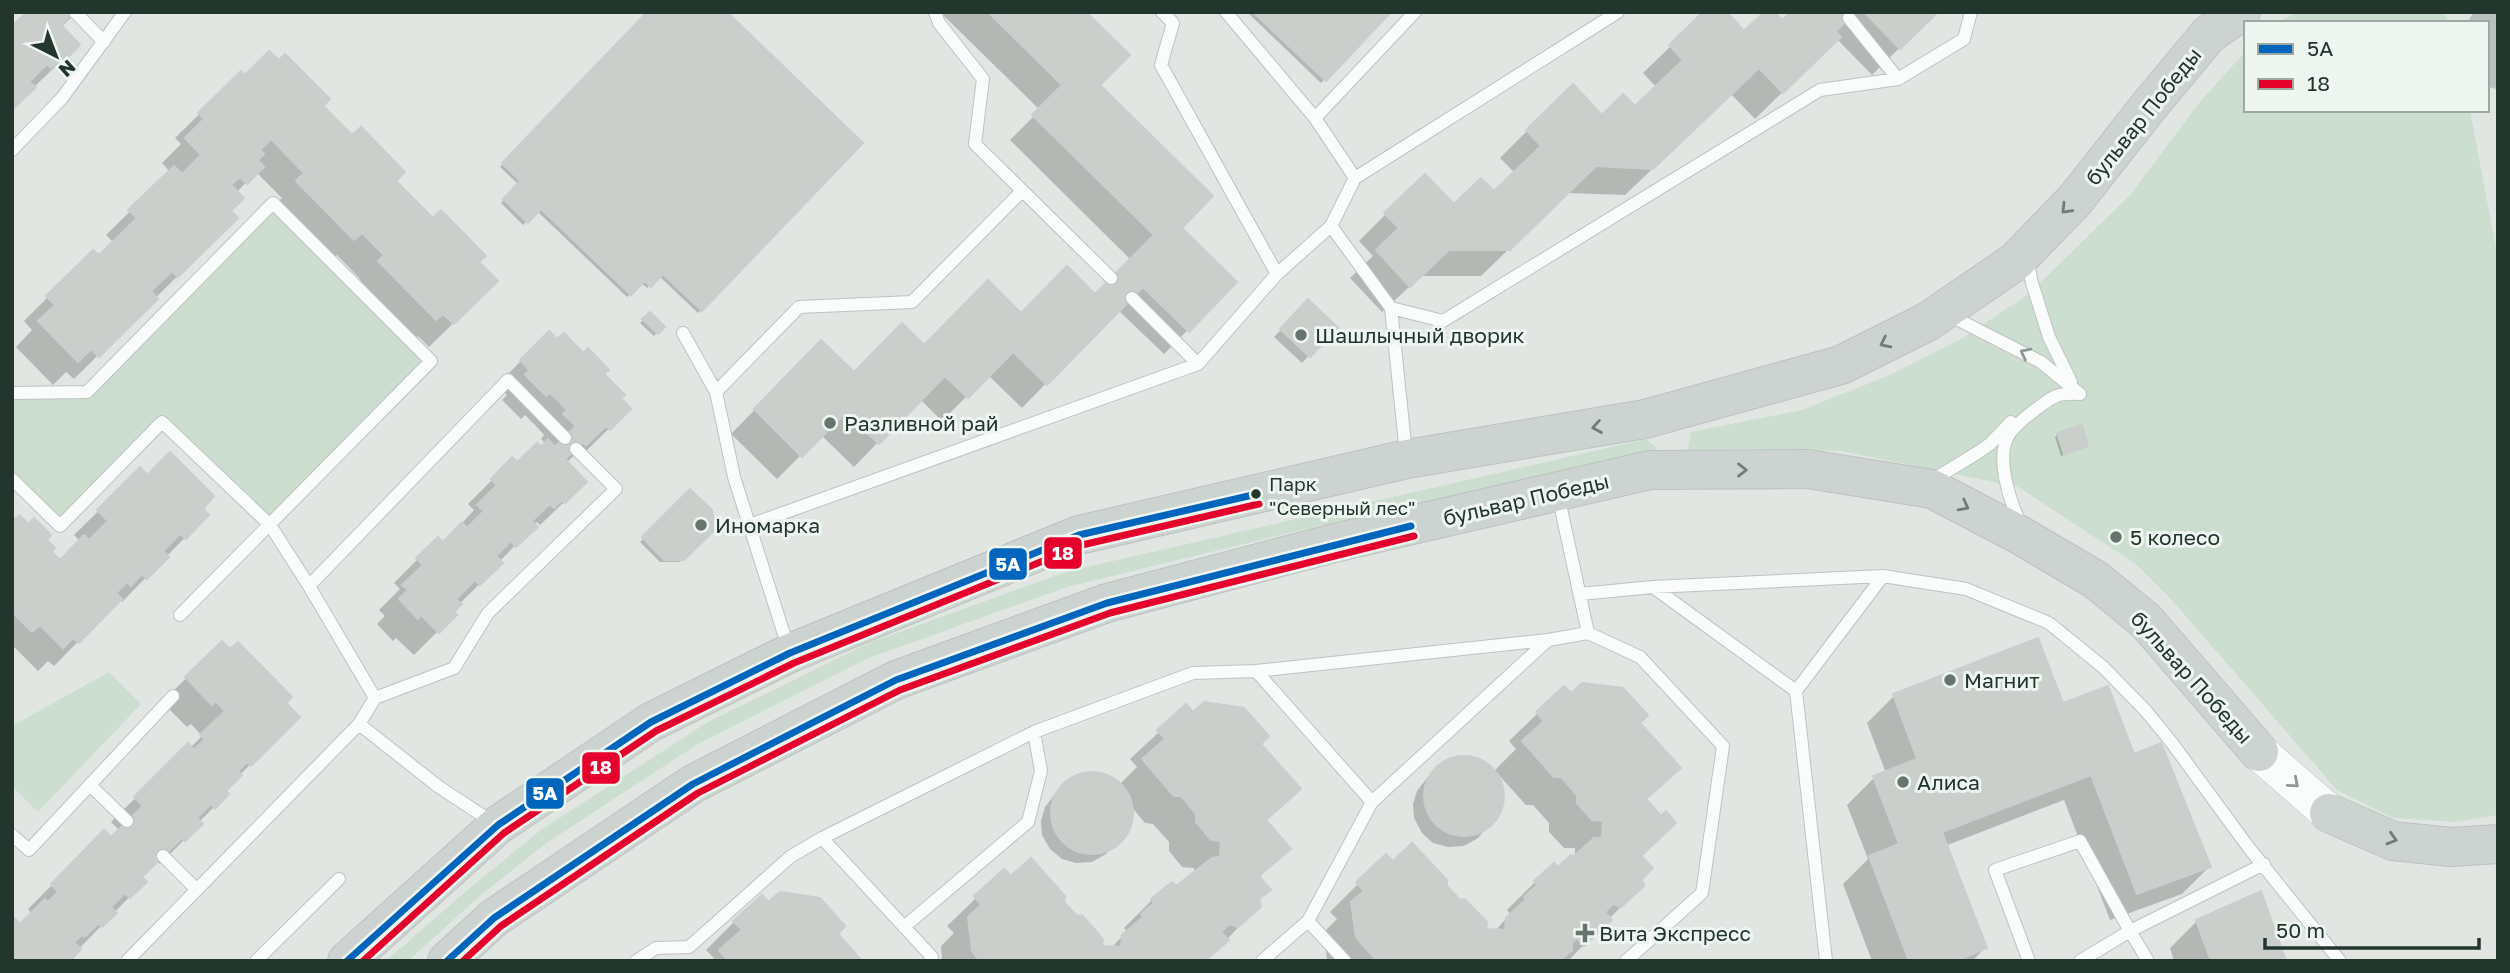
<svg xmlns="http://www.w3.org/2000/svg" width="2510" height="973" font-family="'Golos Text',sans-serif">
  <rect width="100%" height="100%" fill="#e1e6e3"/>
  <path fill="#ccdecf" d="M2298,12H2443L2449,23H2277Z
    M2246,51V110H2470L2498,259V815L2456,822L2393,818L2337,790L2170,598L2136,564L2018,487L1841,451L1712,449L1687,454L1691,432L1802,410L1890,375L1963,338L2030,293L2131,194L2199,103Z
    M273,203L431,361L270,525L162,422L60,526L12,479V393L87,392Z
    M1646,439L1657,448L1648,458L1351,518L1067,587L866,659L698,744L548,842L482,894L408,961H386L472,886L541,830L708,722L869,643L1069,571Z
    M109,672L141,704L38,812L12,786V726Z"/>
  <path fill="#0003" d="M649,12L861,143L698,313L659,276L647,288L641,283L627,297L537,211L523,225L501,203L519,185L500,167Z
    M940,12H1084L1097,85L1179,228L1235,282L1164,354L1118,310L1022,408L988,375L942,421L920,399L854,467L821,435L777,479L731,434L821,342L854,374L924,347L1021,316L1095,296L1131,260L1010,140L1040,110Z
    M1247,12H1389L1321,83Z
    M1706,12L1744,33L1782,23L1793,12H1936L1872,75L1837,39L1755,119L1731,94L1625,195L1567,193L1481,276H1421L1382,312L1350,278L1373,256L1359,241L1386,214L1454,206L1494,194L1515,173L1500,158L1527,131L1635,109L1657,88L1643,73Z
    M75,14L61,27L78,45L12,108V28Z
    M241,73L320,106L496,281L429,347L418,336L411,343L355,286L361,280L337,255L329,263L273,206L282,198L256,172L236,193L228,211L236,218L74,379L66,372L53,385L16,347L32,330L24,321L93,252L99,258L114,243L106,235L170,172L162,163L181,144L175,138Z
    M1308,302L1335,328L1302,363L1274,337Z
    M650,314L663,327L654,336L640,323Z
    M549,333L602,374L619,399L629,409L585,452L581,449L566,463L585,482L540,525L537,522L534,526L499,562L501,563L451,612L454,615L414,655L396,638L393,641L377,624L385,616L379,610L400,589L394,583L438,539L443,544L474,510L468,504L512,460L517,465L546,444L541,439L544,435L535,425L525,415L521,419L502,400L507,395L497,385Z
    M2058,434L2086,446L2061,456L2055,437Z
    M140,470L147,477L200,509L207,515L122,602L120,599L54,666L48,661L38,671L14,647L12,649V518L44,540L49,552L60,562L80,541L74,535Z
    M690,491L713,530L679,562H660L640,542Z
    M2037,640L2062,705L2133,756L2209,867L2182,894L2110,920L2064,800L1945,846L1985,948L1972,961H1872L1843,884L1868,859L1847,805L1874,778L1886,773L1867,723L1894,696Z
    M222,643L297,717L224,791L227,794L199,822L200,824L160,864L156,860L140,877L144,882L67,961L20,926L32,914L28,909L104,833L111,839L120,831L111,822L188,746L190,748L202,736L191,724L187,727L162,702Z
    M1564,688L1571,695L1638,723L1678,768L1645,800L1640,857L1642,885L1568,961H1327L1324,932L1337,919L1330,912L1358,884L1393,864L1445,886L1484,930L1495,931L1510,914L1507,910L1535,882L1554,865L1558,870L1575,856V848H1564L1549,832V823L1533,805H1526L1496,772L1501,784L1503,800L1499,813L1478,838L1464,846L1448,847L1433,843L1422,833L1414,818L1413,804L1417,791L1427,778L1439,766L1453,759L1467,757L1480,761L1494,771L1516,749L1509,741Z
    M1186,707L1192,715L1259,744L1298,789L1265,822L1288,848L1258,878L1259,906L1206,961H942L941,946L954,933L947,926L1004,871L1011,879L1063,902L1101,947L1111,948L1127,931L1124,928L1152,900L1176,889L1194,874V868L1182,867L1169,851V842L1153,824L1145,823L1130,805L1131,816L1127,829L1106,854L1092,862L1076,863L1062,859L1050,849L1042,835L1041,821L1045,807L1055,794L1066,783L1081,775L1095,774L1108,777L1119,785L1137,767L1130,759Z
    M768,905L836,934L859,961H711L714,958L706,950L734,922Z
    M2197,921L2284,961H2174L2170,948Z"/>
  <path fill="#cacfcc" stroke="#cacfcc" stroke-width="2" d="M27,12H73L61,25L80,45L62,63L59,61L51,68L47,64L29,82L36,87L12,110V26Z
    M647,12H727L863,143L702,311L663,274L651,287L645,281L631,295L541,209L528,223L503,199L520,181L502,163Z
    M988,12H1086L1130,55L1100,85L1213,196L1182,228L1237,282L1189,332L1143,287L1047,385L1013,352L968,398L945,376L879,444L846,412L802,457L754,409L821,340L854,372L902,323L924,345L988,280L1021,313L1067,266L1095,294L1154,235L1032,115L1062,85Z
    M1253,12H1391L1326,81Z
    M1703,12H1727L1744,31L1764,12H1775L1782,20L1791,12H1856L1836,31L1841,37L1783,93L1759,68L1653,169L1596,166L1510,250H1449L1410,287L1376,250L1399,228L1384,213L1425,174L1454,204L1481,178L1494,191L1541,146L1526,130L1573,84L1602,115L1623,94L1635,106L1683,60L1669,45Z
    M1864,12H1938L1900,49Z
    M269,51L279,60L285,54L330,99L323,106L352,135L361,127L405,172L396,181L433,218L441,210L486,256L479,262L498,281L454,324L443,314L436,320L378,261L384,255L362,233L354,240L296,181L304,173L271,139L260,150L264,154L258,160L264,167L247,184L240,177L231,185L244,198L231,211L238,218L178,277L172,271L151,291L158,299L99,357L91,349L78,362L38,321L55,305L46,296L93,250L99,255L137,218L128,210L174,166L182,174L201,155L185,138L204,119L198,113L241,71L245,75Z
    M1308,299L1338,328L1310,357L1280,329Z
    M650,312L665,327L658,334L642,319Z
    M549,331L557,339L564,333L583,353L588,348L609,370L604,374L625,395L621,398L631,409L610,430L606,426L586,445L583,442L565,459L587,482L565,503L562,500L554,508L550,504L532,521L538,527L516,547L511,541L496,556L503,563L480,585L475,580L456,599L462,604L454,612L457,615L439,633L421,615L418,619L399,599L408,590L402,585L423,565L416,558L438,537L443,542L462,522L467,528L484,511L477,505L497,485L491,479L512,457L517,462L537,443L541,447L548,439L555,447L576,426L563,414L567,410L559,401L550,393L546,396L525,375L529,370L520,360Z
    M2082,425L2088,446L2064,454L2057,433Z
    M170,452L214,496L203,509L209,515L186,539L180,534L163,551L169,557L147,579L142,574L131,586L127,582L116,593L122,599L79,643L73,638L63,648L40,625L32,632L12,612V516L16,519L19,515L29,524L34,518L51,535L47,540L55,548L52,552L60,560L84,535L89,540L108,521L97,510L140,467L147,475Z
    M690,489L712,510L715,530L684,560H664L642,537Z
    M2038,638L2063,703L2108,686L2134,754L2161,743L2211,867L2137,894L2091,775L1942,832L1987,948L1956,961H1909L1869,856L1899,844L1873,776L1917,759L1893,694Z
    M222,641L230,649L238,642L292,697L286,703L300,717L251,766L247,762L238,771L242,775L226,791L229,794L215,809L211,804L197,818L203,824L185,841L182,838L142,877L147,882L130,898L125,893L111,907L117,913L102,927L99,923L84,937L82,935L74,942L81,949L70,961H12V916L20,924L45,899L48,902L58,892L51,884L104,830L111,837L143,806L134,797L188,743L194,750L205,739L200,735L225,711L216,701L212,705L185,677Z
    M1582,683L1623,688L1648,715L1640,723L1681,768L1646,799L1661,816L1666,811L1676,823L1641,856L1653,868L1642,879L1644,886L1621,907L1613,904L1605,912L1612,920L1584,946L1577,938L1572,943V950L1560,961H1377L1356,937L1351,902L1364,891L1356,882L1386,854L1393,861L1412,843L1447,880V886L1460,900L1465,899L1487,922L1486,929L1505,930L1506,918L1526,899L1524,897L1537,885L1534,881L1554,863L1558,867L1571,855L1573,857L1594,838H1602L1603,821L1592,820L1577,803V795L1561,777H1554L1522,741L1544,721L1536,712L1564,686L1571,693Z
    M1204,702L1244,708L1269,736L1261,744L1301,789L1266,820L1291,849L1259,876L1271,890L1259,899L1261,907L1238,927L1229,924L1221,932L1229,940L1205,961H1196L1193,957L1189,961H980L972,951L968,917L981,905L974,896L1004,869L1011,876L1031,858L1065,896L1064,902L1077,916L1082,915L1103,939L1102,946L1121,947L1122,935L1143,917L1141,914L1154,903L1151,899L1172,882L1176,886L1212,858L1220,857L1221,841L1211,840L1196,822V814L1181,796H1174L1142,759L1165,739L1157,730L1186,704L1193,712Z
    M1424 796a40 40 0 1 1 80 0a40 40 0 1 1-80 0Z
    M1051 813a41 41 0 1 1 82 0a41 41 0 1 1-82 0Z
    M2261,891L2286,961H2211L2196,920Z
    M780,892L820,898L845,926L838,934L862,961H728L719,950L742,930L733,921L762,895L768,902Z"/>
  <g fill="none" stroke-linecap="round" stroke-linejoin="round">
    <g stroke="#bec3c0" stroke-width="14">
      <path id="lane" d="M75,12L104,42
        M935,12L939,23L983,79L975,144L1111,278
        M1162,12L1173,23L1161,65L1277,274
        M1226,12L1315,118
        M1849,18L1898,79
        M12,150L62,98L125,12
        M1355,178L1315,118L1415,12
        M2027,259L2032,283L2049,337L2071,382
        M1132,298L1198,364L1277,274L1331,226
        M1391,308L1443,321L1820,90L1898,79L1964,39L1971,12
        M1949,315L2041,362L2080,394
        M683,333L716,392
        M12,393L87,392L273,203L431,361L180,615
        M1406,454L1391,308L1331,226L1355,178L1618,12
        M12,479L60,526L162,422L270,525L309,586L375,698
        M1931,481L1977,453L1990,444L2011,422
        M2020,523C2010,501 1994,455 2010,433C2017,423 2026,417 2035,410C2054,396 2055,393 2080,394
        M750,525L1198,364
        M309,586L508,380L565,438
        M1653,587L1796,691L1826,961
        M1580,594L1653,587L1883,576L1966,589L2049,623L2103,667L2146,711L2172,743L2249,848L2340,961
        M1588,633L1640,657L1723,746L1702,893L1626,961
        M789,650L734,477L716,392L799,307L912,302L1022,191
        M1256,671L1372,802L1308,921L1262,961
        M1796,691L1883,576
        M359,724L439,787L494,823
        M90,785L127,821
        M1372,802L1548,640
        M12,835L29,850L173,696
        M822,838L932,957L930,961
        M163,856L197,890
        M1308,921L1345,961
        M904,927L1028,822L1041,771L1034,732
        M127,961L359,724L375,698L454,668L488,613L616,489L576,449
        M256,961L339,879
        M636,961L656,948L689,947L790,857L822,838L1034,732L1193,673L1256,671L1548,640L1588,633L1558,495
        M2029,961L1995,870L2080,841L2130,931L2264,864
        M2080,961L2130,931L2148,961"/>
    </g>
    <g stroke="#bec4c0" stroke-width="38">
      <path id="secondary" d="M2259,752L2329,813"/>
    </g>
    <g stroke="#bcc3bf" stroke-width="40">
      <path id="primary" d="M2329,813L2393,841L2451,847L2498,844
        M347,961L498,825L651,722L790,653L1079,535L1407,459L1645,419L1841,365L1927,322L2016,261L2075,200L2149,106L2209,34L2241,12
        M447,961L494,918L693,784L896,680L1107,603L1334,543L1650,470L1808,469L1932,489L2018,534L2096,580L2146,621L2259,752"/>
    </g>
    <g stroke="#bcc3bf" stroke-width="40">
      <path id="highway" d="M2487,28L2498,69"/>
    </g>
    <use href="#lane" stroke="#fafbfb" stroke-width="12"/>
    <use href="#secondary" stroke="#fafbfb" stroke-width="37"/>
    <use href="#primary" stroke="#cdd3d0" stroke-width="38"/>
    <use href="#highway" stroke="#bac0be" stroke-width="38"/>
    <g stroke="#eff5f1" stroke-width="12">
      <path id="bus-1" d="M347,961L498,825L651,722L790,653L1079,535L1257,494
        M447,961L494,918L693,784L896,680L1107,603L1411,526"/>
    </g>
    <g stroke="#eff5f1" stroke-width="12">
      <path id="bus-2" d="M363,961L504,833L656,731L794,663L1082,545L1259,504
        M463,961L501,926L698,793L900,690L1110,613L1414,536"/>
    </g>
    <use href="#bus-1" stroke="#0065bd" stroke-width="7"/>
    <use href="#bus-2" stroke="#e4002b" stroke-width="7"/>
  </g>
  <defs><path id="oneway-chevron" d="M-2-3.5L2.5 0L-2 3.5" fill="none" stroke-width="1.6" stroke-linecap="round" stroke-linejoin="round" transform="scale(1.75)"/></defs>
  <g stroke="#6f7d77">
    <use href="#oneway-chevron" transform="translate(2066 209) rotate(134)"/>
    <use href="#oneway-chevron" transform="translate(1885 343) rotate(154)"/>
    <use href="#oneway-chevron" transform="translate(1597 427) rotate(171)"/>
    <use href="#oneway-chevron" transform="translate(1742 470)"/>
    <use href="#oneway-chevron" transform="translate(1964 506) rotate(28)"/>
    <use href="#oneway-chevron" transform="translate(2392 839) rotate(17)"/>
  </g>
  <g stroke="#8e9894">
    <use href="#oneway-chevron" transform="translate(2025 353) rotate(-153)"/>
    <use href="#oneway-chevron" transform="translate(2294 783) rotate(41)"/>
  </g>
  <g fill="#65746d" stroke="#eff5f1" stroke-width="2.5">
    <circle cx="1301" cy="335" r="7"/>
    <circle cx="830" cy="423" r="7"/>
    <circle cx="701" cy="525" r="7"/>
    <circle cx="2116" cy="537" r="7"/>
    <circle cx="1950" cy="680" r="7"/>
    <circle cx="1903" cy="782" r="7"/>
    <path d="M1581.5 922.5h7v7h7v7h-7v7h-7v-7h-7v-7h7z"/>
  </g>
  <circle fill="#22362e" stroke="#eff5f1" stroke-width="2.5" cx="1256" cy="494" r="6"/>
  <g text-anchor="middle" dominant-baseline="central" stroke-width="6" stroke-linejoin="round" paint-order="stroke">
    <g font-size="19" fill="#22362e" stroke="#eff5f1" text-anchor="start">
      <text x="1269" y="483">Парк<tspan x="1269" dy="24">"Северный лес"</tspan></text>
    </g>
    <g font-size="21" fill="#22362e" stroke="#eff5f1">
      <text transform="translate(2143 116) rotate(-51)">бульвар Победы</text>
      <text transform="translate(1526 499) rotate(-13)">бульвар Победы</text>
      <text transform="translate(2192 677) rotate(48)">бульвар Победы</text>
    </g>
    <g font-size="21" fill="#22362e" stroke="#eff5f1" text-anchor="start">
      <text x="1315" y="335">Шашлычный дворик</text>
      <text x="844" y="423">Разливной рай</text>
      <text x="715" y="525">Иномарка</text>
      <text x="2130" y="537">5 колесо</text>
      <text x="1964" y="680">Магнит</text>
      <text x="1917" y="782">Алиса</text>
      <text x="1599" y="933">Вита Экспресс</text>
    </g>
  </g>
  <g stroke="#eff5f1" stroke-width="2.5">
    <rect x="1043" y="536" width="40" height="34" rx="7" fill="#e4002b"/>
    <rect x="988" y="547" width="40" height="34" rx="7" fill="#0065bd"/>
    <rect x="581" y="751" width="40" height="34" rx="7" fill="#e4002b"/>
    <rect x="525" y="777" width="40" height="33" rx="7" fill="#0065bd"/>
  </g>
  <g font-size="19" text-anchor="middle" font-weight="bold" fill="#fff">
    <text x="1063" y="560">18</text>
    <text x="1008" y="571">5А</text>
    <text x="601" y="774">18</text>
    <text x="545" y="800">5А</text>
  </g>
  <rect width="2510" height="973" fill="none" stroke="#22362e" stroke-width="28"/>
  <rect x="2244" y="21" width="245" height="91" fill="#eff5f1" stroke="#9da9a3" stroke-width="2"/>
  <rect x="2258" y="44" width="35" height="10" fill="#0065bd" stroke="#9da9a3" stroke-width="2"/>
  <text x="2307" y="56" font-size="21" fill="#22362e">5А</text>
  <rect x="2258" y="79" width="35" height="10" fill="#e4002b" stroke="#9da9a3" stroke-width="2"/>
  <text x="2307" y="91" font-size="21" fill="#22362e">18</text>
  <g transform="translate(56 56) rotate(138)" stroke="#eff5f1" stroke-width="5" paint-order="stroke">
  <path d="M0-5L12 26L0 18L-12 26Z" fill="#22362e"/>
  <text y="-10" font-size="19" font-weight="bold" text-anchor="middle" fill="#22362e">N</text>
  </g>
  <path d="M2265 938v10h214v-10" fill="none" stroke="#22362e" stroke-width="3.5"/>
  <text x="2276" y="938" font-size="21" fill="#22362e" stroke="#eff5f1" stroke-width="5" paint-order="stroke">50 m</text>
</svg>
